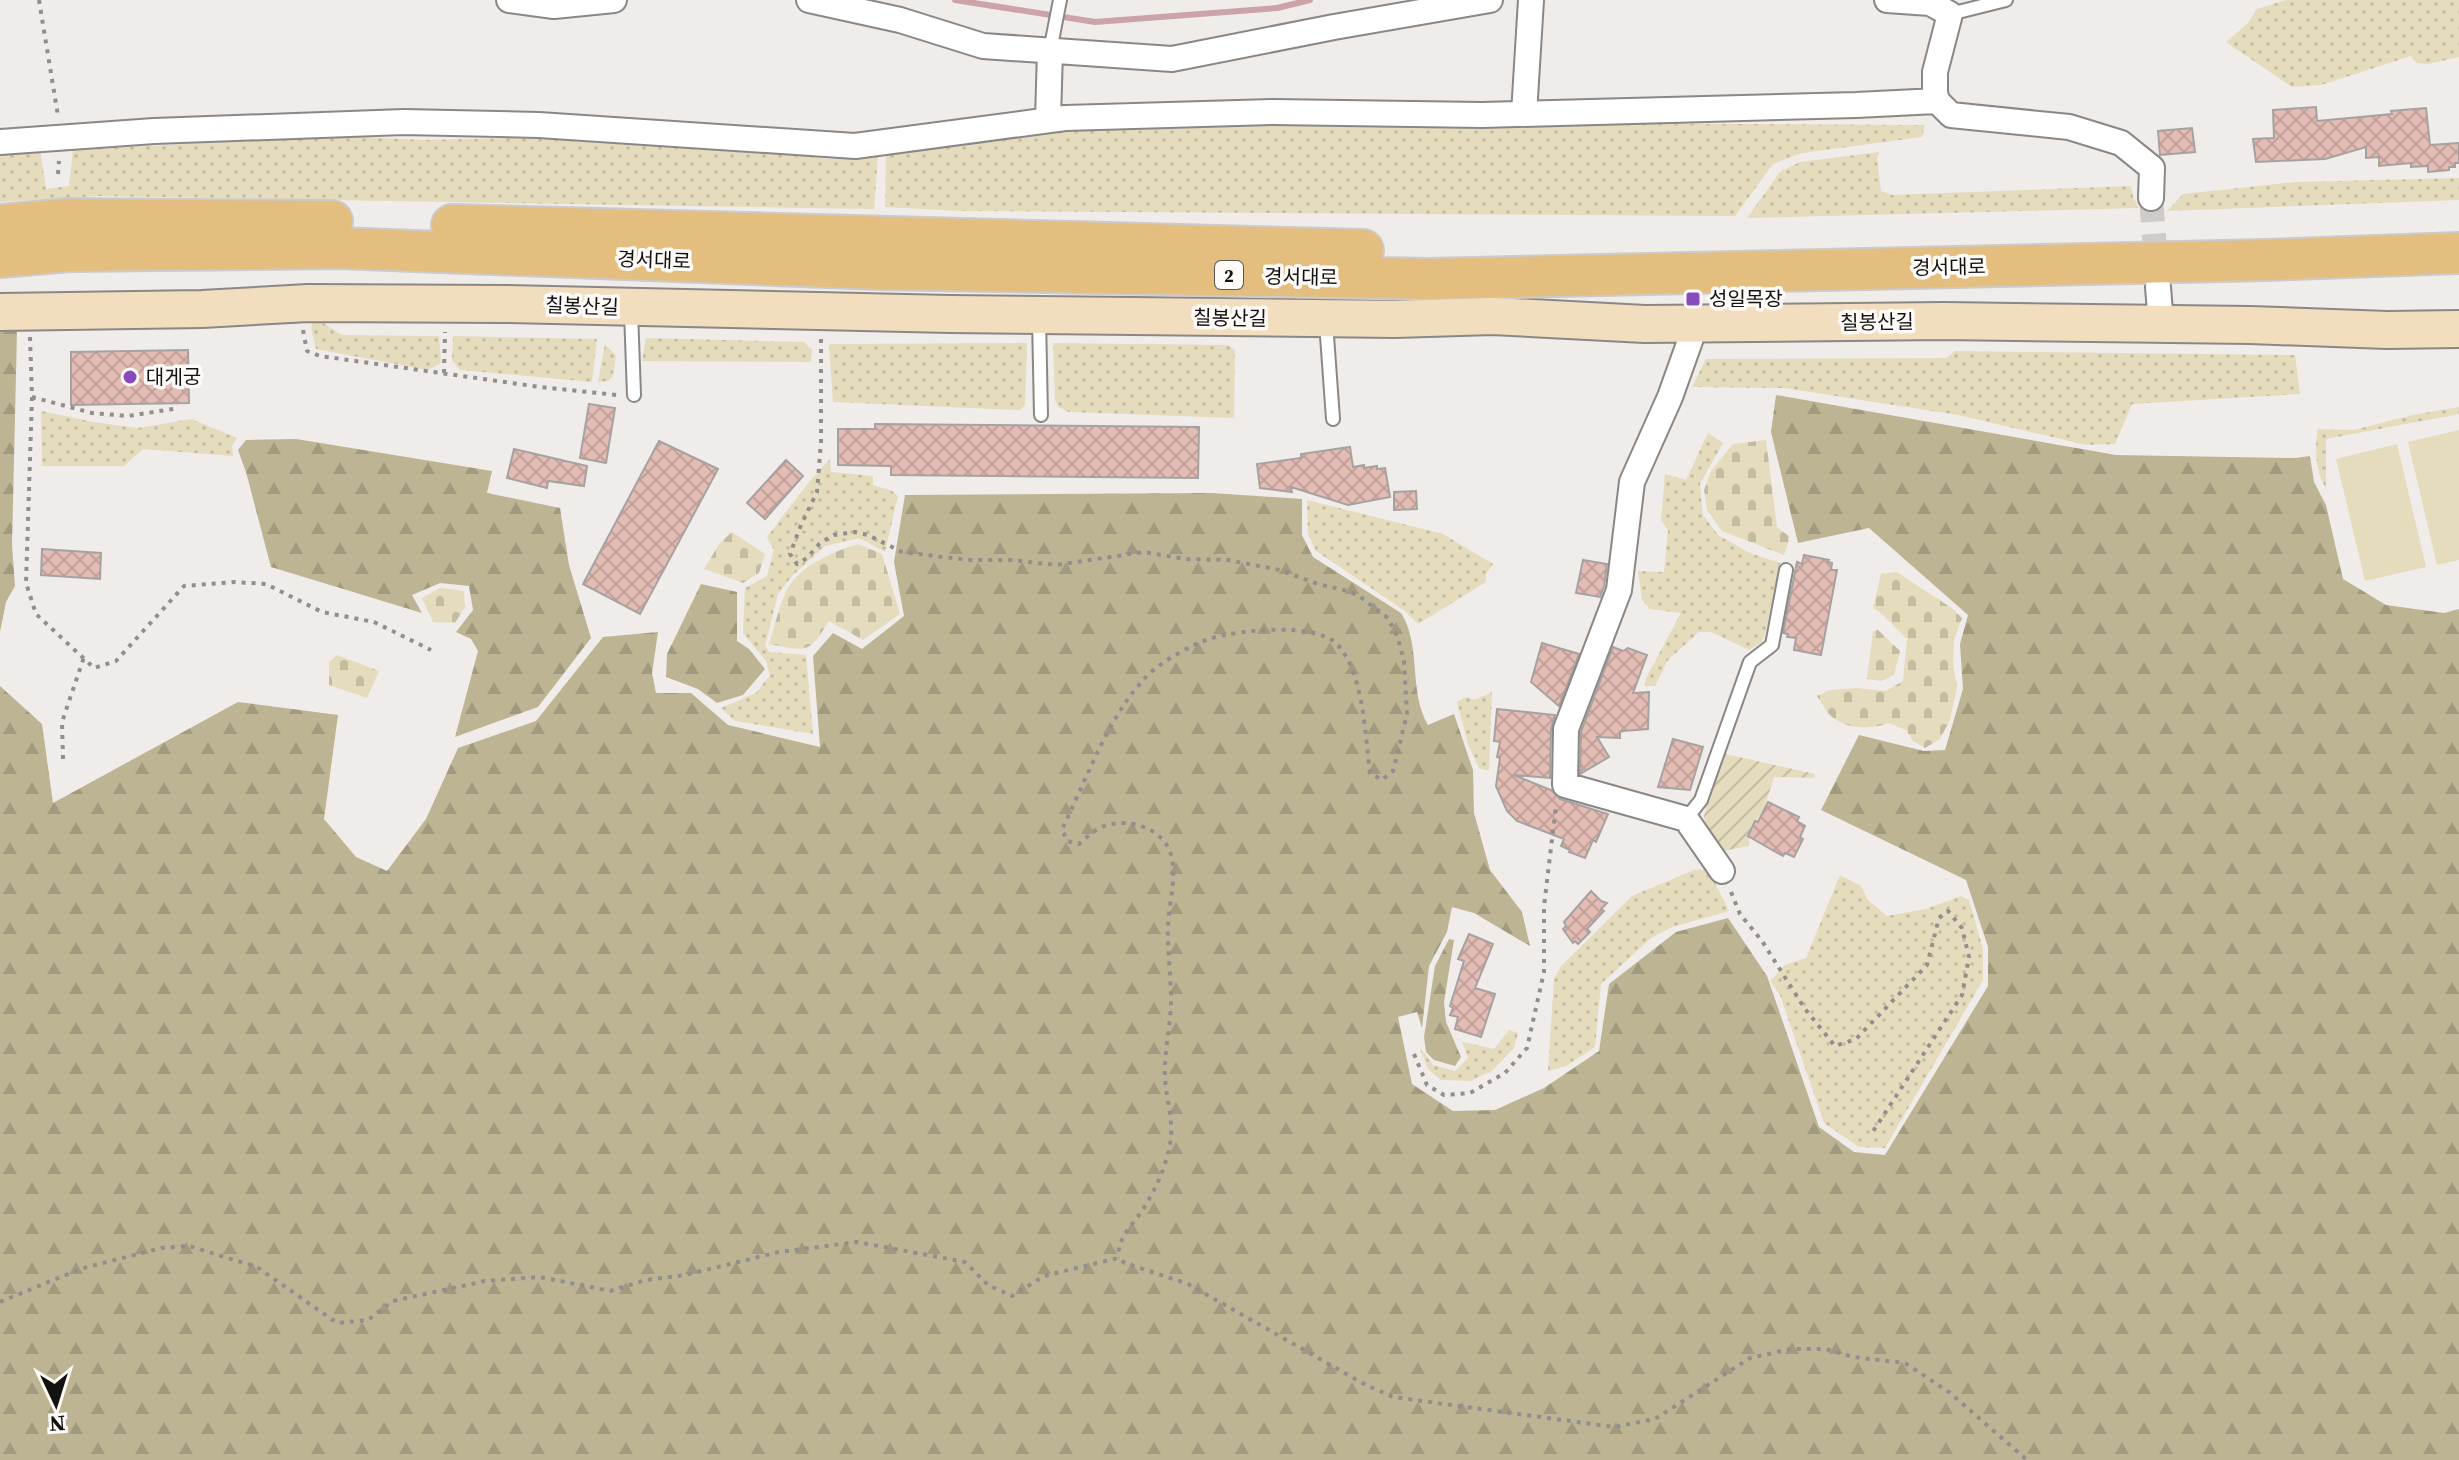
<svg xmlns="http://www.w3.org/2000/svg" width="2459" height="1460" font-family="'Source Serif 4','Noto Sans KR',serif">
  <defs>
    <pattern id="grass-dots" width="8" height="8" patternUnits="userSpaceOnUse" patternTransform="scale(2)"><rect width="8" height="8" fill="#e4dcbd"/><path d="M2 2h.1M6 6h.1" fill="none" stroke="#c3bca1" stroke-width="1.8" stroke-linecap="round"/></pattern>
    <pattern id="forest-firs" width="22" height="20" patternUnits="userSpaceOnUse" patternTransform="scale(2)"><rect width="22" height="20" fill="#bdb493"/><path d="M5 1l3.5 6h-7zM16 11l3.5 6h-7z" fill="#a29a7e"/></pattern>
    <pattern id="cemetery-stones" width="16" height="16" patternUnits="userSpaceOnUse" patternTransform="scale(2)"><rect width="16" height="16" fill="#e4dcbd"/><path d="M2 7V4a2 2 0 0 1 4 0v3zM10 15v-3a2 2 0 0 1 4 0v3z" fill="#c3bca1"/></pattern>
    <pattern id="garden-furrows" width="10" height="10" patternUnits="userSpaceOnUse" patternTransform="scale(2)"><rect width="10" height="10" fill="#e4dcbd"/><path d="M-1 1l2-2M0 10L10 0M9 11l2-2" fill="none" stroke="#c3bca1"/></pattern>
    <pattern id="building-cross-hatch" width="8" height="8" patternUnits="userSpaceOnUse" patternTransform="scale(2)"><rect width="8" height="8" fill="#e3bcb4"/><path d="M0 0l8 8M0 8l8-8" fill="none" stroke="#c2a19a"/></pattern>
  </defs>
  <rect width="100%" height="100%" fill="#f0ecea"/>
  <path fill="url(#grass-dots)" d="M2286,0H2459V57L2428,64L2416,63L2411,56L2321,85L2292,87L2226,42L2248,23L2257,9Z
    M1225,121L1925,125L1922,137L1802,153L1773,164L1735,216L960,211L885,207L886,154L1115,123Z
    M640,135L828,159L878,155L874,209L97,196L0,202V153L40,149L46,189L69,186L73,150L334,136L425,140Z
    M1879,152L1877,159L1881,191L1892,195L2131,186L2133,197L2139,208L1747,218L1780,172L1800,162Z
    M2459,178V200L2167,211L2183,194L2296,182Z
    M314,317L342,335L439,336L441,363L428,370L316,349L311,328Z
    M453,336L597,339L592,382L460,370L452,360Z
    M646,338L804,342L812,350L811,362L642,361Z
    M1027,343L1025,405L1020,410L833,402L829,344Z
    M1053,343L1228,345L1235,351L1234,418L1069,412L1058,407L1055,400Z
    M605,344L616,356L613,376L608,381L598,382Z
    M1955,351L2295,355L2300,394L2132,404L2115,444L2086,445L1958,415L1784,388L1692,387L1706,359L1947,358Z
    M2459,407V414L2326,439V488C2316,474 2314,447 2318,429L2354,430L2413,415Z
    M41,411L93,422L138,428L191,419L237,438L232,446L233,456L143,449L124,466H42Z
    M1708,433L1723,443L1700,484L1703,515L1718,535L1750,553L1780,563L1765,634L1762,642L1749,650L1711,632H1699L1668,660L1655,686H1645L1646,678L1681,613L1650,609L1642,600L1638,571L1664,572L1668,530L1661,520L1665,474L1686,480Z
    M830,459L831,472L873,476V485L892,491L898,496L885,552L859,538L825,546L793,575L778,594L765,646L770,652L806,655L813,734L735,721L721,708L756,693L770,675L766,661L743,633L745,588L767,576L774,550L767,537L809,482Z
    M1307,500L1443,534L1493,564L1486,574V582L1418,624L1405,611L1316,551L1308,534Z
    M1492,692L1489,771L1479,768L1468,744L1457,702L1466,697L1474,700Z
    M1708,869L1729,911L1672,927L1651,938L1601,984L1595,1047L1566,1066L1548,1071L1554,979L1561,966L1632,896L1694,870Z
    M1840,875L1861,886L1868,900L1887,916L1926,909L1961,896L1969,900L1983,949V980L1885,1148L1859,1147L1824,1123L1780,995L1770,981L1785,965L1806,958Z
    M1509,1030L1518,1033L1514,1048L1492,1071L1470,1081L1441,1080L1428,1069L1419,1046L1433,1065L1455,1071L1468,1058L1462,1042L1494,1049Z"/>
  <path fill="url(#forest-firs)" d="M17,331L12,545L15,586L6,602L0,632V332Z
    M1776,395L2116,455L2295,458L2310,456L2314,482L2326,505L2343,579L2386,605L2444,613L2459,609V1460H0V686L42,724L53,803L238,702L338,715L324,819L356,857L387,871L426,819L458,748L536,721L603,637L658,632L652,673L656,693H691L728,725L820,747L813,656L833,633L862,649L904,616L894,562L905,495L1212,493L1302,499V535L1313,557L1401,613C1422,646 1408,691 1428,725L1454,714L1473,770L1474,813L1490,870L1522,912L1530,946L1474,913L1452,907L1447,932L1429,966L1422,1028L1417,1012L1398,1017L1412,1084L1453,1111L1495,1110L1544,1088L1599,1051L1609,984L1676,932L1728,918L1767,976L1819,1127L1854,1152L1885,1155L1988,986V947L1966,880L1821,810L1859,735L1924,751L1945,750L1963,689L1960,644L1968,615L1869,528L1798,543L1771,432Z
    M296,439L492,471L487,493L560,508L569,565L591,638L538,707L455,737L478,651L471,639L456,632L473,610L469,586L440,583L412,595L422,613L271,567L246,472L238,450L246,440Z
    M701,584L737,592V641L749,649L765,669L743,695L717,703L698,689L666,677L667,654Z
    M1449,939L1454,940L1444,1002L1446,1022L1461,1057L1455,1066L1434,1060L1426,1052L1424,1037L1435,966Z"/>
  <path fill="url(#cemetery-stones)" d="M1766,440L1777,527L1790,537L1784,555L1722,531L1707,510L1704,490L1711,471L1733,444Z
    M732,532L765,554L759,573L743,583L704,569L720,543Z
    M858,544L882,554L900,614L863,640L829,621C808,655 807,651 769,644C774,628 778,610 785,594C796,567 832,552 858,544Z
    M1897,572L1953,609L1962,618L1954,640L1953,663L1957,687L1950,720L1940,739L1925,748L1913,741L1906,730L1889,723C1871,730 1842,730 1828,713C1824,708 1821,701 1817,696L1830,690L1856,688L1886,691L1903,681L1907,639C1896,629 1886,615 1873,608L1881,574Z
    M440,588L464,591L465,607L455,623L433,622L422,598Z
    M1878,630L1900,651L1894,675L1881,681L1867,679L1873,631Z
    M337,655L379,671L367,698L329,685V662Z"/>
  <path fill="url(#garden-furrows)" d="M1721,753L1815,774L1814,778L1774,777L1764,809L1749,832V846L1723,851L1707,833L1704,816Z"/>
  <path fill="#e4dcbd" d="M2459,430V560L2437,565L2408,442Z
    M2397,444L2426,567L2365,581L2336,459Z"/>
  <g fill="none" stroke-linecap="round" stroke-linejoin="round">
    <path stroke="#cba3a8" stroke-width="6" d="M955,0L1095,22L1277,8L1310,0"/>
  </g>
  <path fill="url(#building-cross-hatch)" stroke="#a7a2a2" stroke-width="2" d="M2316,107L2317,121L2392,114L2391,111L2426,108L2430,145L2459,143V163H2455V167H2449V170L2428,172V166L2411,167V163L2379,166V157L2366,158V147L2325,159L2256,162L2253,139L2274,138L2273,110Z
    M2192,128L2195,152L2160,155L2158,131Z
    M188,350L189,403L71,405V352Z
    M589,404L615,408L606,463L580,458Z
    M875,424L1199,427L1198,478L891,475V466L838,465V429H875Z
    M659,441L718,469L640,614L583,584Z
    M1350,447L1353,467L1364,465V468L1377,466V469L1385,468L1390,497L1348,505L1291,487L1292,492L1260,488L1257,464L1301,458V454Z
    M514,449L587,466L584,486L548,481L547,488L507,478Z
    M786,460L803,476L765,519L747,503Z
    M1416,491L1417,509L1394,510V492Z
    M42,549L101,553L100,579L41,575Z
    M1804,555L1829,560L1828,562L1832,563L1831,570H1837L1821,655L1794,650L1796,638L1787,637L1788,634L1783,633L1797,562L1802,564Z
    M1583,560L1607,564L1604,586L1600,597L1576,593Z
    M1542,643L1579,654L1559,706L1531,682Z
    M1613,647L1623,651L1628,648L1647,655L1633,693L1649,692L1648,729L1623,731L1620,732V738L1597,737L1609,757L1580,774L1581,732Z
    M1497,709L1555,715L1551,729L1550,778L1514,775L1551,790L1560,799L1608,814L1596,842L1593,840L1585,858L1569,852L1570,850L1561,846L1564,839L1517,821L1507,811L1496,786L1500,758L1497,757L1500,742L1494,741Z
    M1673,739L1703,747L1690,790L1658,787Z
    M1768,802L1799,817L1797,821L1805,826L1800,837L1803,839L1794,857L1785,853L1783,856L1748,836L1755,821L1758,822Z
    M1591,891L1601,901L1607,903L1601,909L1604,911L1587,929L1590,932L1578,944L1575,941L1573,943L1563,929L1566,926L1564,922Z
    M1469,934L1493,944L1475,988L1495,994L1481,1037L1455,1029L1458,1017L1450,1015L1453,1008L1450,1006L1464,961L1458,959Z"/>
  <g fill="none" stroke-linecap="round" stroke-linejoin="round">
    <path stroke="#cfcbc9" stroke-width="24" stroke-dasharray="24 12" stroke-linecap="butt" d="M2151,198L2157,276"/>
    <g stroke="#8a8785" stroke-width="16">
      <path id="lane" d="M1950,14L2006,0
        M1050,51L1060,0
        M631,311L634,395
        M1039,318L1041,415
        M1326,322L1333,419
        M1686,819L1701,800L1750,662L1772,645L1786,570"/>
    </g>
    <g stroke="#8a8785" stroke-width="28">
      <path id="street" d="M509,0L554,6L614,0
        M809,0L900,20L983,46L1172,59L1334,27L1490,0
        M1887,0L1930,3L1950,14L1935,72V92L1937,101L1951,115L2069,127L2121,143L2152,168L2151,198
        M1524,114L1531,0
        M1048,119L1050,51
        M0,142L154,131L404,122L539,125L855,146L1065,118L1273,112L1482,115L1856,105L1937,101
        M2158,287L2161,324
        M1696,324L1670,397L1632,482L1619,590L1566,729L1565,785L1686,819L1722,871"/>
    </g>
    <g stroke="#8a8785" stroke-width="40">
      <path id="secondary" d="M0,312L202,309L308,303L506,304L950,314L1395,319L1493,316L1645,324L1944,321L2250,325L2387,330L2459,329"/>
    </g>
    <g stroke="#cbcbcb" stroke-width="44">
      <path id="primary" d="M0,225L68,219L332,221
        M452,225L1363,250
        M0,257L69,251L339,248L878,269L1429,279L2266,260L2459,253"/>
    </g>
    <path stroke="#918e8d" stroke-width="4" stroke-dasharray="4 6" stroke-linecap="butt" d="M39,0L58,116
      M58,174L59,161
      M303,330L307,351L320,356L540,387L617,395
      M30,337L32,397L92,413L128,416L179,408
      M821,339V442L817,492L801,525L790,554L797,564L807,558L820,543L834,535L855,532L868,535L902,552L968,560H1011L1056,565L1144,552L1185,559L1228,560L1280,570L1318,584L1348,591L1359,596L1388,618L1398,638L1404,661L1407,714L1393,771L1382,780L1370,773C1365,735 1364,673 1337,644C1315,622 1239,630 1212,638C1192,644 1158,663 1144,679C1106,721 1087,779 1062,829L1067,841L1079,844C1087,837 1094,830 1104,826C1130,817 1167,829 1172,859C1176,881 1169,904 1168,925C1167,950 1171,974 1171,999C1171,1021 1166,1043 1165,1065C1163,1092 1175,1118 1170,1144C1166,1166 1157,1187 1145,1206C1134,1225 1118,1235 1118,1258
      M444,373L445,332
      M32,397L26,583L36,614L94,668L116,661L184,586L235,582L266,584L322,612L374,622L431,650
      M63,759L62,722L84,657
      M1731,892L1740,914L1762,941L1805,1009L1835,1046L1856,1039L1927,965L1939,918L1948,911L1962,928L1969,957L1962,995L1872,1133
      M1414,1054L1427,1085L1444,1095L1470,1093L1505,1073L1527,1048L1544,972V906L1556,806
      M0,1302L80,1269L161,1248L189,1246L257,1267L337,1323L368,1320L393,1301L485,1281L540,1277L610,1291L646,1280L685,1275L779,1252L857,1242L965,1262L988,1285L1012,1296L1044,1276L1118,1258L1125,1263L1188,1284L1362,1383L1393,1397L1614,1427L1655,1419L1750,1358L1791,1349H1826L1853,1357L1905,1363L1949,1392L2027,1460"/>
    <use href="#lane" stroke="#fff" stroke-width="12"/>
    <use href="#street" stroke="#fff" stroke-width="24"/>
    <use href="#secondary" stroke="#f2debf" stroke-width="36"/>
    <use href="#primary" stroke="#e4be7f" stroke-width="40"/>
  </g>
  <g fill="#8a4abf" stroke="#fdfaf7" stroke-width="3">
    <rect x="1685" y="291" width="16" height="16" rx="4"/>
    <circle cx="130" cy="377" r="8"/>
  </g>
  <g text-anchor="middle" dominant-baseline="central" stroke-width="7" stroke-linejoin="round" paint-order="stroke">
    <rect fill="#fdfaf7" stroke="#595856" stroke-width="2" x="1215" y="261" width="28" height="28" rx="6"/>
    <g font-size="18" font-weight="bold" fill="#131211">
      <text x="1229" y="275">2</text>
    </g>
    <g font-size="20" fill="#131211" stroke="#fdfaf7">
      <text transform="translate(654 260) rotate(2)">경서대로</text>
      <text transform="translate(1949 267) rotate(-1)">경서대로</text>
      <text transform="translate(1301 277) rotate(1)">경서대로</text>
      <text transform="translate(582 306) rotate(2)">칠봉산길</text>
      <text transform="translate(1230 318) rotate(1)">칠봉산길</text>
      <text transform="translate(1877 322) rotate(-1)">칠봉산길</text>
    </g>
    <g font-size="20" fill="#131211" stroke="#fdfaf7" text-anchor="start">
      <text x="1709" y="299">성일목장</text>
      <text x="146" y="377">대게궁</text>
    </g>
  </g>
  <g transform="translate(56 1404) rotate(176)" stroke="#fdfaf7" stroke-width="6" paint-order="stroke">
  <path d="M0-6L14 30L0 20L-14 30Z" fill="#131211"/>
  <text y="-12" font-size="22" font-weight="bold" text-anchor="middle" fill="#131211">N</text>
  </g>
</svg>
